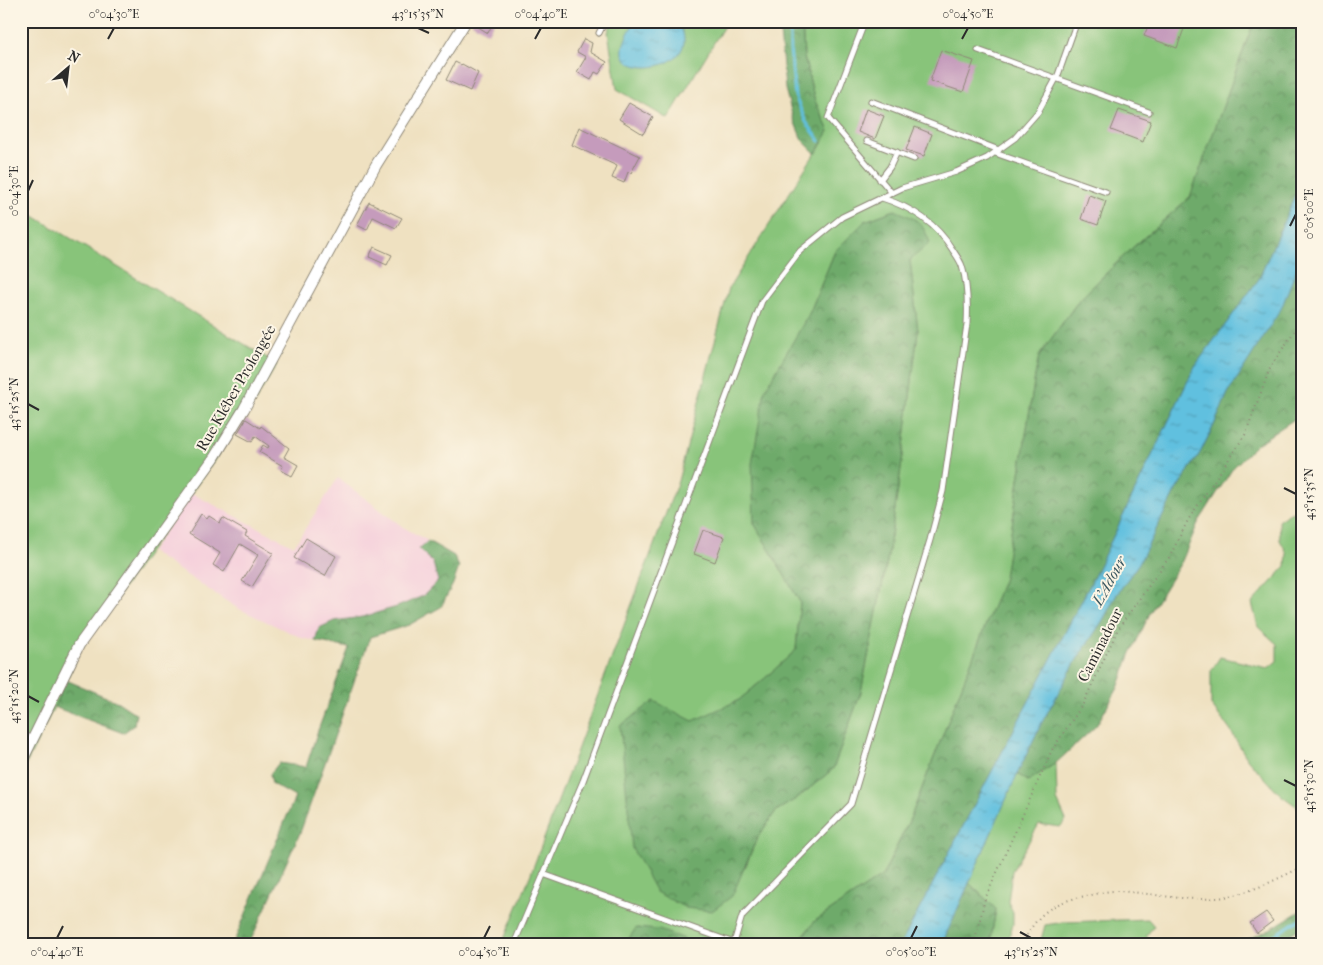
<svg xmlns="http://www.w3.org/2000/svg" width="1323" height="965" font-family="'IM FELL French Canon',serif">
  <defs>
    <pattern id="forest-crowns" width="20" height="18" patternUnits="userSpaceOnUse" patternTransform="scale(1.25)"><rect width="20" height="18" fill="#6eaa6a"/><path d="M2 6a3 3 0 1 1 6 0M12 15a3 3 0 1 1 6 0" fill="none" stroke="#5b8b57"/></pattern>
    <pattern id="water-ripples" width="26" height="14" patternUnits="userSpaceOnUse" patternTransform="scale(1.25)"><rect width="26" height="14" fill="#60c0df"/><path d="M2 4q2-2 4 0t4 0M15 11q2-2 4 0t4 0" fill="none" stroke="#4f9cb5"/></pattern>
  </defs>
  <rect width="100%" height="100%" fill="#fcf5e5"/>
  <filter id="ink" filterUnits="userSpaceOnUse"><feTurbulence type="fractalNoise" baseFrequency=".02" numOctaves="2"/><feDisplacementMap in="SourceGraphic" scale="10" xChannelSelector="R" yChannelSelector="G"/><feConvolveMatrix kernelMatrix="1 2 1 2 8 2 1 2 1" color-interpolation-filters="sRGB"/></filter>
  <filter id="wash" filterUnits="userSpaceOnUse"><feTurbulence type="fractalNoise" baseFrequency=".0096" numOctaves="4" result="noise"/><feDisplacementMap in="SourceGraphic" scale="20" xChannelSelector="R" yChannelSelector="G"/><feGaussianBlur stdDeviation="1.12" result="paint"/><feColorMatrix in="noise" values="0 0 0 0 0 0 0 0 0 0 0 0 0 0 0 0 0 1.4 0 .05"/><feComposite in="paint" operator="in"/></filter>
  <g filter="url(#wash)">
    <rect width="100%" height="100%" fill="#efe1c1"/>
    <path fill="#f5cfdb" d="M338,478L403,527L428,541L420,549L433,563L439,581L423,596L397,607L362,617L334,621L319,628L315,641L302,638L237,608L151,552L191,493L294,546Z"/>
    <path fill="#88c47a" stroke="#5a7852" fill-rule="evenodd" d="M612,21H727L668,119L617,89L608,32Z
      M802,21H1254L1190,197L1130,250L1079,300L1039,356L1035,376L1004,578L910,819L883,875L815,921L796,944H698L637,928L625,944H502L530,876L678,481L729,288L829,131L815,101L804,57ZM895,210L910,260L918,331L903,455L888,556L861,692L833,769L799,797L776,811L757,838L745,868L654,701L692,722L739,700L764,679L796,650L800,602L754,523L810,312L835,251L865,221Z
      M21,208L277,364L250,410L80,649L54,707L21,775Z
      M1292,512L1302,517V693L1299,700L1302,718V810L1281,795L1248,760L1230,730L1211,705V671L1220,657L1268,668L1277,661V644L1258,627L1252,603L1286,566L1287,553L1280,540L1279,520Z
      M1056,763L1057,800L1066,820L1060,827L1039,824L1012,871L1008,902L1013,912V924L1007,944H990L996,909L969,883L1017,774L1028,781Z
      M1148,919L1154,926L1146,936L1159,944H1038L1041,940L1045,925L1065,922Z"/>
    <path fill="url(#forest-crowns)" stroke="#4c6a4a" d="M779,21H802L804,57L815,101L829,131L816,154L802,140L793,118L785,89Z
      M1254,21H1302V179L1259,279L1195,366L1089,587L901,944H797L815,921L883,875L910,819L1004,578L1035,376L1039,356L1079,300L1130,250L1190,197Z
      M895,210C917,220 921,219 930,243L910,260L918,331L903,455L888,556L861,692L833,769L799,797L776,811L757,838L732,896L712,911L686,908L656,892L632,848L620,726L654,701L693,721L739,700L764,679L796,650L800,602L754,523L752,464L765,390L810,312L835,251L865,221Z
      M1302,255V414L1257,444L1233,468L1198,523L1182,561L1151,611L1131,653L1118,688L1096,726L1056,763L1028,781L1017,774L1041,724L1076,661L1103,620L1117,594L1139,563L1176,490L1200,453L1214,425L1228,393L1281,308Z
      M428,541L454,556L459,567L453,584L441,607L409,625L370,637L300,833L249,944H233L295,797L272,784L270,774L279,763L306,767L317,733L349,648L315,641L319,628L334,621L362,617L397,607L423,596L438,581L433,563L419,549Z
      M66,680L118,702L136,714L134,725L123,733L54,707Z
      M969,883L996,909L990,944H942Z
      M1302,910V927L1274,944H1238L1270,929Z
      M636,928L659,930L698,944H625Z"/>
    <path fill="url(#water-ripples)" stroke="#467685" d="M635,21C648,21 661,20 673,22C679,24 681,28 683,33C693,66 630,79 623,54C621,44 630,30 635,21Z
      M1302,179V255L1281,309L1228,393L1214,425L1200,453L1176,490L1139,563L1117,594L1103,620L1076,661L1041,724L1020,768L942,944H901L1089,587L1195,366L1259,279Z"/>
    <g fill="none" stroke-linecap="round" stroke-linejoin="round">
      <path stroke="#60c0df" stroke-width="3" d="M790,21V49L795,96L806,122L820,141
        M1260,944L1302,918"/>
    </g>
    <g id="blocks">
      <path fill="#c59bbc" d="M473,21H494L488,33L472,23Z
        M1150,21H1171L1185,26L1177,48L1144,36Z
        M584,39L592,43L590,52L607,62L599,74L595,72L591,80L577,72L586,57L577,52Z
        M941,50L974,61L963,92L930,81Z
        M455,62L461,65L462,64L478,73L470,91L446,80Z
        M629,103L653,117L643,134L619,119Z
        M866,109L884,116L875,139L858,132Z
        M1119,110L1151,121L1143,142L1111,130Z
        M579,127L640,156L631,173L628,172L624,183L612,178L617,166L572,145Z
        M915,127L932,134L924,156L906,150Z
        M1089,195L1106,201L1098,225L1081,219Z
        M369,202L402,218L396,228L373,217L367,230L357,225Z
        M374,247L392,255L387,265L369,257Z
        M246,419L260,428L261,426L289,448L284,457L298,465L292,476L281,470L283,466L259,452L263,445L268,448L269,446L255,436L252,442L237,434Z
        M201,514L207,519L209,516L220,523L223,518L247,532L245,536L273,553L252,587L242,581L258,555L240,544L224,572L213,565L220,553L189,534Z
        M703,530L724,537L715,562L694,554Z
        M306,538L336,556L325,576L294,558Z
        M1266,912L1273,921L1257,933L1250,923Z"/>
    </g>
  </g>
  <g filter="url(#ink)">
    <use href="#blocks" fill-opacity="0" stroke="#8d8676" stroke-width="1"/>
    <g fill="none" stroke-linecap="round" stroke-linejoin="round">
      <g stroke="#8d8676" stroke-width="7">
        <path id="lane" d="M865,21L828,118L892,193
          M599,33L605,21
          M978,50L1149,112
          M871,101L999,150
          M867,141L914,159
          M995,153L1106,192
          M880,180L890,167L897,152
          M543,874L734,943L742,916L851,804L930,540L943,491L967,324C968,305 968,285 962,266C960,260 956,255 952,249C936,223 911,207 882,198
          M514,944L583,781L762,301L800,251L842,217L902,188L956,172L987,158L1015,138L1038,112L1058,75L1077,21"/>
      </g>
      <g stroke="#8d8676" stroke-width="12">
        <path id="street" d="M21,763L79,645L214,458L244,409L376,165L466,21"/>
      </g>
      <path stroke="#8d8676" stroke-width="2" stroke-dasharray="1 4" stroke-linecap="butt" d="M974,944L985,899L1052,750L1083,704L1118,629L1170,556L1188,520L1245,435L1271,366L1302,320
        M1022,944C1038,913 1051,903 1085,896C1094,895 1105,891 1115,891C1149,892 1183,902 1217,898C1247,895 1275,880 1302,867"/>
      <use href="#lane" stroke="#fff" stroke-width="5"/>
      <use href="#street" stroke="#fff" stroke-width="10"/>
    </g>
  </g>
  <path fill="none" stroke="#2b2b2b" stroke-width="2" d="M418,28L429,33M108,39L114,28M535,39L541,28M962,39L968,28M28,191L33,180M1290,226L1296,214M28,404L39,410M1284,488L1296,494M28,696L39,702M1284,780L1296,786M1020,932L1031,938M57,938L63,926M484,938L490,926M911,938L917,926"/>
  <g text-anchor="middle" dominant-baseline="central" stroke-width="4" stroke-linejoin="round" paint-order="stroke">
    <g font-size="15" fill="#2b2b2b" stroke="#fcf5e5">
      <text transform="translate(236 388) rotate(-60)">Rue Kléber Prolongée</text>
      <text transform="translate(1100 645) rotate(-63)">Caminadour</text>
    </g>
    <g font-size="16" font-style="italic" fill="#3b5861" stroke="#fcf5e5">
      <text transform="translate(1109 581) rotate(-61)">L'Adour</text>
    </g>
  </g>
  <rect width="1323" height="965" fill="none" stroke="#fcf5e5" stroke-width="55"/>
  <g transform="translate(68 68) rotate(28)" stroke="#fcf5e5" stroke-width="4" paint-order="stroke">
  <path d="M0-4L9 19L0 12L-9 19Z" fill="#2b2b2b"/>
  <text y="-8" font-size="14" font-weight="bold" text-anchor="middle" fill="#2b2b2b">N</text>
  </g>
  <rect x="28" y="28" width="1268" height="910" fill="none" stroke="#2b2b2b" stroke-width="2"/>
  <g font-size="12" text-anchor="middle" fill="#2b2b2b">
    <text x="114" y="18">0°04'30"E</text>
    <text x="418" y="18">43°15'35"N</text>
    <text x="541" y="18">0°04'40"E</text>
    <text x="968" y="18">0°04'50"E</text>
    <text transform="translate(14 191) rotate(-90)" y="4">0°04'30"E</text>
    <text transform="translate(1309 214) rotate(-90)" y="4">0°05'00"E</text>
    <text transform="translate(14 404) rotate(-90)" y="4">43°15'25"N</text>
    <text transform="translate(1309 494) rotate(-90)" y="4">43°15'35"N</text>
    <text transform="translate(14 696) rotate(-90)" y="4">43°15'20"N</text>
    <text transform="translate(1309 786) rotate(-90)" y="4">43°15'30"N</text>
    <text x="57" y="956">0°04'40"E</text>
    <text x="484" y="956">0°04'50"E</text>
    <text x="911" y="956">0°05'00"E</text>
    <text x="1031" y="956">43°15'25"N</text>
  </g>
</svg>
